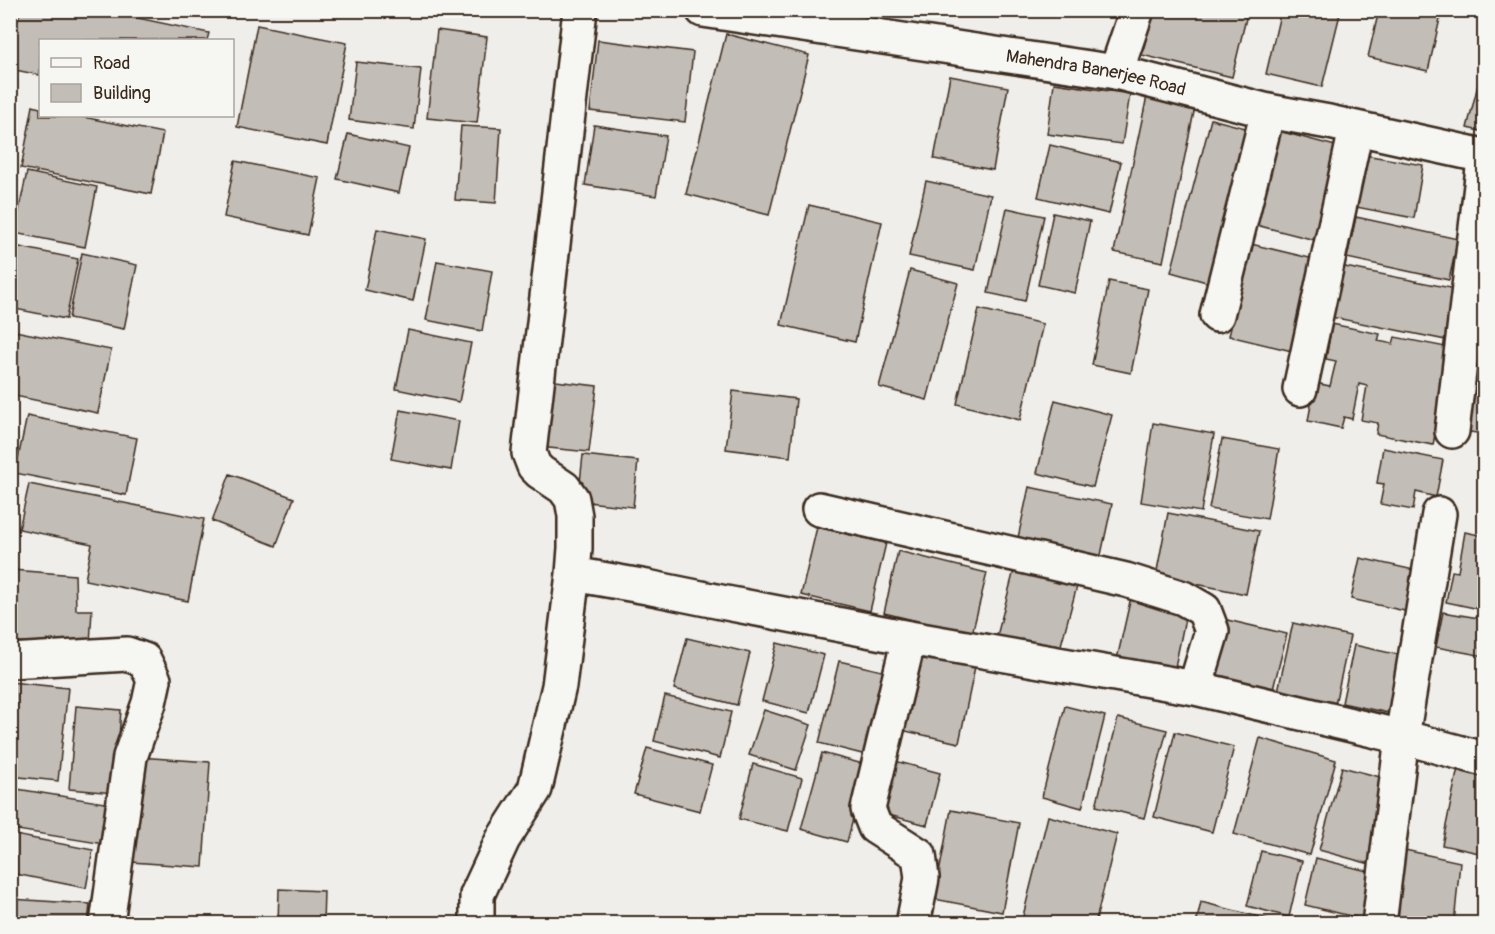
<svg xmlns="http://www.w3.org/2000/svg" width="1495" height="934" font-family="Pangolin,sans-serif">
  <rect width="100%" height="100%" fill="#efeeea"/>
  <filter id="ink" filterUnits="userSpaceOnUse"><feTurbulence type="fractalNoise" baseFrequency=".0167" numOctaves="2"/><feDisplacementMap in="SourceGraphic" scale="12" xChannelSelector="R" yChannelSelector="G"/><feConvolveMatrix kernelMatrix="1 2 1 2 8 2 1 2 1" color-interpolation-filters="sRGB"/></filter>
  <g filter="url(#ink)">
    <path fill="#c2bdb7" stroke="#3b2a1e" stroke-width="1.5" d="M20,10H100L209,33L207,40H40V75L10,69V56Z
      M1153,10H1248L1232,77L1142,55Z
      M1281,10H1341L1322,87L1266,74Z
      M1379,10H1442L1428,71L1368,57Z
      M257,25L347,43L327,145L237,127Z
      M437,30L487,37L477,123L427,118Z
      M726,34L809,55L769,215L686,194Z
      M598,40L693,52L685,122L590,111Z
      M356,62L421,69L414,129L349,120Z
      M1481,73L1484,74V132L1467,128Z
      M950,76L1008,87L993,170L934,159Z
      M1054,83L1130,94L1122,144L1047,134Z
      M1147,96L1195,107L1163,262L1114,252Z
      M33,106L40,108V116H78L163,133L151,194L21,168Z
      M1211,119L1257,131L1217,285L1171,272Z
      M594,125L666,136L656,196L585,185Z
      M461,126L501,128L496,203L455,200Z
      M1271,129L1343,148L1319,241L1248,223Z
      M348,134L409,148L399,193L337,179Z
      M1050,145L1121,162L1109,214L1038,197Z
      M1365,155L1423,165L1414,218L1356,207Z
      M235,161L320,178L308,235L224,217Z
      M27,172L97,187L85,247L14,233Z
      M926,181L991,195L975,270L909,256Z
      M809,205L882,222L855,342L781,325Z
      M1007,208L1044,216L1025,301L988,293Z
      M1053,213L1090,221L1075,293L1038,285Z
      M1356,217L1458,239L1449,280L1347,258Z
      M377,229L426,239L413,301L365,290Z
      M1251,244L1314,259L1292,351L1229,336Z
      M10,245L78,259L66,319L10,308Z
      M82,253L137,265L124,329L69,318Z
      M437,261L492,271L482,331L426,320Z
      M1340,266L1461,290L1451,341L1331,317Z
      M910,270L958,283L927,400L879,387Z
      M1109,281L1148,289L1131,373L1092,365Z
      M1478,303H1484V377L1470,375Z
      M979,309L1043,324L1020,420L957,404Z
      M1332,324L1380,334L1378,341L1393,344L1395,337L1451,348L1433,445L1376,434L1378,423L1361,420L1367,386L1359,384L1352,419L1344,417L1341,428L1308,421L1315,383L1330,386L1336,361L1326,359Z
      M10,330L111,350L98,413L10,395Z
      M408,330L471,343L459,402L396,389Z
      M547,380L597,386L589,452L539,447Z
      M1469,386L1484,389V434L1463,431Z
      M733,391L796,399L790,457L726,449Z
      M1055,400L1112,415L1093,487L1037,473Z
      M400,410L459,421L451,470L391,459Z
      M27,416L137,438L126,495L15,473Z
      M1153,423L1214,434L1201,512L1141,502Z
      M1222,439L1279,449L1267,519L1209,509Z
      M1383,448L1443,460L1436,497L1416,492L1413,510L1380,504L1384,484L1377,483Z
      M583,455L638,461L633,507L578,501Z
      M230,474L294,498L276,546L212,521Z
      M29,484L204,519L188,601L85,580L92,544L19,529Z
      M1029,487L1112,504L1099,564L1016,547Z
      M1168,513L1259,531L1246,594L1156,576Z
      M817,527L886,543L870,611L801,595Z
      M1465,532L1484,536V610L1446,602L1452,571L1458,572Z
      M898,551L987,573L972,634L884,613Z
      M1360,558L1423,572L1414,613L1351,599Z
      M12,570L75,575L76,610H92L90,644L14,642Z
      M1014,570L1077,586L1058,656L996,640Z
      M1131,597L1187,609L1174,672L1117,659Z
      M1443,612L1484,619V656L1436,647Z
      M1223,619L1287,634L1273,689L1211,674Z
      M1293,623L1350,636L1335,704L1278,691Z
      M687,638L750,653L737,705L674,689Z
      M777,643L824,655L809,713L762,701Z
      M1354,645L1404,656L1393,714L1342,703Z
      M918,649L976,662L959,743L901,730Z
      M839,661L895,674L874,757L819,743Z
      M10,682L68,688L58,781L10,776Z
      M665,696L731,712L720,758L654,741Z
      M76,706L121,710L115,793L69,789Z
      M1065,706L1105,716L1082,808L1042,797Z
      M764,710L811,725L796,770L749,755Z
      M1118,718L1167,730L1144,818L1096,806Z
      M1175,732L1234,747L1212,832L1154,817Z
      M1260,738L1336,760L1310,855L1234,834Z
      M647,748L712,765L700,811L634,794Z
      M822,753L867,765L847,842L801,829Z
      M138,757L210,762L203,867L131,862Z
      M895,761L940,773L927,825L881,813Z
      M1459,763L1484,769V854L1442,845Z
      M753,764L802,778L788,831L739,819Z
      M1342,767L1403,783L1381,867L1319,850Z
      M17,789L111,804L104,844L11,829Z
      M951,810L1019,823L1002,912L934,899Z
      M1048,816L1117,834L1095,924H1051L1023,916Z
      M10,834L93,850L86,888L10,873Z
      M1405,850L1460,862L1454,924H1392Z
      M1261,851L1302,861L1289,917L1247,906Z
      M1316,858L1379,874L1367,920L1305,905Z
      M279,889L324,891L323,924H278Z
      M10,899L90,904L88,924H10Z
      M1201,902L1287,924H1196Z
      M122,915L175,919V924H121Z"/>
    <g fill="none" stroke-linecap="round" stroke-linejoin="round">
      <g stroke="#3b2a1e" stroke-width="38">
        <path id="street" d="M1116,72L1137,10
          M1217,315L1268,111
          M1300,389L1356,129
          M1452,431L1484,160
          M819,509L1126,580L1183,598L1204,610L1212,631L1195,688
          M573,574L647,587L721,602L909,638L1195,688L1402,737L1484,759
          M909,638L868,809L875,827L919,855L922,878L913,924
          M10,661L127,654L144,660L154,680L149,703L130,757L107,924
          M477,924V895L503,839L535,789L559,686L573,574L575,548V516L572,499L564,488L540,472L534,466L529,453L580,10
          M1379,924L1402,737L1439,514"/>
      </g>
      <g stroke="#3b2a1e" stroke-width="38">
        <g id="secondary">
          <path id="s1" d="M703,10L1116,72L1268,111L1329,122L1484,156"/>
        </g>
      </g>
      <use href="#street" stroke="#f6f6f2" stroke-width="33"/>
      <use href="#secondary" stroke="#f6f6f2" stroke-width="33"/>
    </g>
  </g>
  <g text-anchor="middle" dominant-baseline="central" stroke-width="5" stroke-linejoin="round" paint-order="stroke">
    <g font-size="18" fill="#3b2a1e" stroke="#f6f6f2">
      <text stroke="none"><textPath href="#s1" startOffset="398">Mahendra Banerjee Road</textPath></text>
    </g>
  </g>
  <rect width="1495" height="934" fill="none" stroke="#f6f6f2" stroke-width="36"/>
  <rect x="18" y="18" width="1459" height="898" fill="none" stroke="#3b2a1e" stroke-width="2" filter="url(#ink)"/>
  <rect x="39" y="39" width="195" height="78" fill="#f6f6f2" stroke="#aba49d" stroke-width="1.5"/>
  <rect x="51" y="58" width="30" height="9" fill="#f6f6f2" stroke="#aba49d" stroke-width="1.5"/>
  <text x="93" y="69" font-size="18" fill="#3b2a1e">Road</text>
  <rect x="51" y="84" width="30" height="18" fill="#c2bdb7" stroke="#aba49d" stroke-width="1.5"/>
  <text x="93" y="99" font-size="18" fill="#3b2a1e">Building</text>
</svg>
